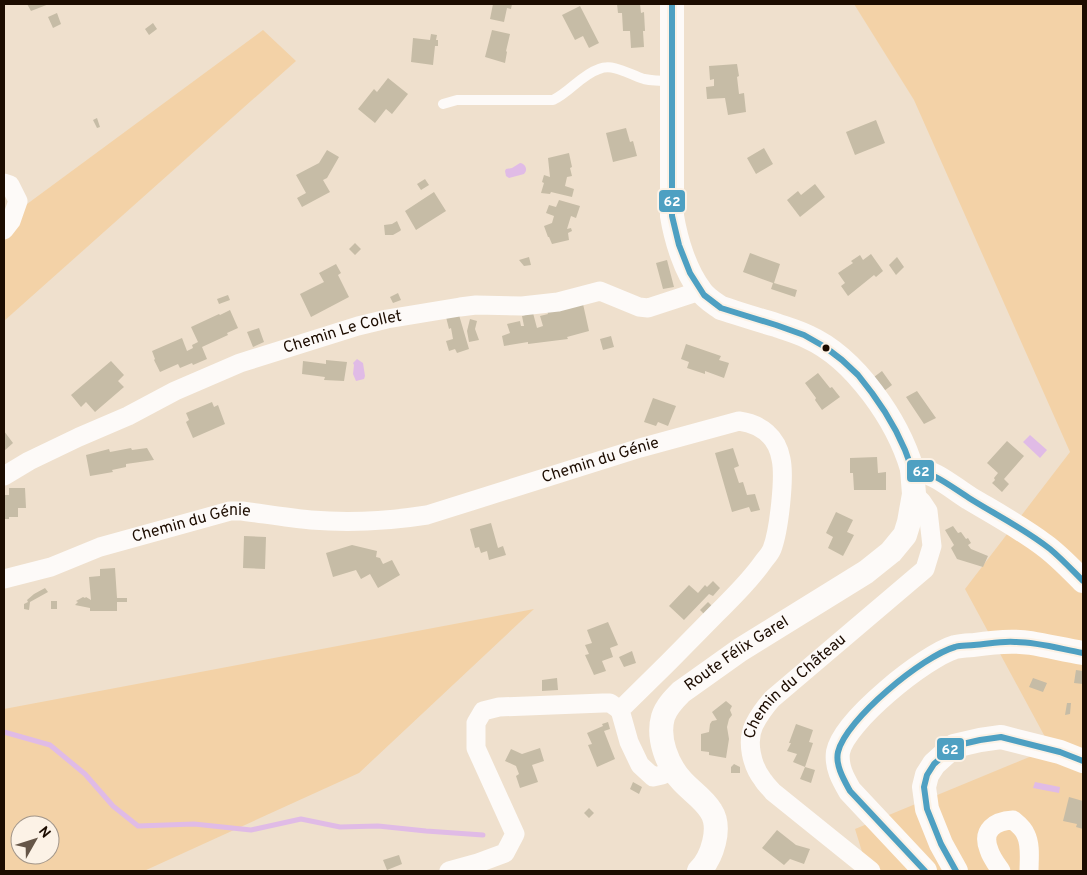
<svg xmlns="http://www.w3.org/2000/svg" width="1087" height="875" font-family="Overpass,sans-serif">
  <rect width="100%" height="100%" fill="#efe0cd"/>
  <path fill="#f3d2a7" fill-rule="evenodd" d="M854,4H1083V871H868L855,829L1051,748L965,589L1070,452L914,100Z
    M263,30L296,61L4,321V221Z
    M534,609L359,773L144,871H4V709ZM20,825H50V855H20Z"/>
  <path fill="#e0bbe6" d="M520,163C526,164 528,170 524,174L509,178L506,176L505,171L506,169L512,168Z
    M357,359L363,363L365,376L364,379L356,381L353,374L354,365L353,363Z
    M1030,435L1047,450L1040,458L1023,442Z
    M1035,782L1060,787L1059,793L1033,788Z"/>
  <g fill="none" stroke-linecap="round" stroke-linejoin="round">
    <path stroke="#e0bbe6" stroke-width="5" d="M4,732L50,745L85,774L113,806L138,826L194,824L251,830L301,819L340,827L378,826L426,831L483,835"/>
  </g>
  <path fill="#c6bca6" d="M27,4H49L31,11Z
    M493,4H512L511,9L507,8L504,22L490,19Z
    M617,4H640L641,13L644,12L645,31H643L644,47L631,48L630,31H623L622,13H618Z
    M580,6L599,43L589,48L583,36L575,40L562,15Z
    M57,13L61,24L53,28L48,17Z
    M153,23L157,29L149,35L145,29Z
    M492,30L510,34L506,51L507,52L505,63L485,57Z
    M431,34L437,35L436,40H438V46H435L433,65L411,62L413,38L430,40Z
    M737,64L739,76L737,77L739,94L744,93L746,112L728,115L725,98L707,99L706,87L714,86V79L710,80L709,66Z
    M388,78L408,94L392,114L386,109L375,123L358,109L374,89L377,92Z
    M97,118L100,127L97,128L93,120Z
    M876,120L885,143L855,155L846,132Z
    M626,128L630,142L633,141L637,156L613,162L606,133Z
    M764,148L773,164L756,174L747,158Z
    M327,150L339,157L327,178L323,180L330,192L302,207L297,198L306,193L296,175L319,163Z
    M569,153L572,167L570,168L572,176L567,177L565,186L574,189L572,197L551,192L550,194L541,193L544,183L542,182L544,175L550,177L548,158Z
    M425,179L429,185L421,190L417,184Z
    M815,184L825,197L800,217L787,200L798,191L801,195Z
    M434,192L446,211L416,230L405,211Z
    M559,200L580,206L576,218L571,216L567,229L571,228L572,231L568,233L569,240L552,244L549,237H548L544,226L552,223L554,216L546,213L549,205L556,207Z
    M397,221L401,230L400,231L393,235H385L384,225L392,224Z
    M355,243L361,249L355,255L349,249Z
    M750,253L780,264L774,283L797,290L795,297L771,289L773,283L743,272Z
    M871,254L883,271L876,277L874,275L848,296L841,286L845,283L838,273L853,263L851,261L860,255L863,260Z
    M529,257L531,265L524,266L519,260Z
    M897,257L904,267L896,275L889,265Z
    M667,260L674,287L663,289L656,263Z
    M336,264L341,273L338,275L349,297L311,317L300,294L324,282L319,273Z
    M398,293L401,300L393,303L390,297Z
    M228,295L230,300L219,304L217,299Z
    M583,304L589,331L567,337L568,339L528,344V342L504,346L502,336L510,333L507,324L520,321L521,326H524L522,316L533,313L537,328L543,326L540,316L548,314L547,311Z
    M230,310L238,328L227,333L228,335L202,347L207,359L193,365L192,363L180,368L178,364L160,372L154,360L155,359L152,351L182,338L187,351L193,348L192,345L198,342L191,327L219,314L220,315Z
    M459,315L469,349L457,353L455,349L449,351L446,341L453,339L451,328L449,329L446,317Z
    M470,319L477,321L475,329L479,340L469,342L467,331Z
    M259,328L264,342L253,347L247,332Z
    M611,336L614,347L603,350L600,339Z
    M686,344L721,356L719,360L729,363L724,378L705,371V374L687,368L689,362L681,359Z
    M326,360L347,362L344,381L324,380L325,377L302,374L303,361L326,364Z
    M111,361L124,375L118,381L124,387L95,412L86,402L81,407L71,395Z
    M882,371L892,385L884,391L874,377Z
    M818,373L830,388L832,387L840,397L822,410L815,400L816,398L805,383Z
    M917,391L936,418L924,424L906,397Z
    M653,398L676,406L668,426L658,422L656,426L644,422Z
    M212,402L214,407L218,405L225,424L193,438L186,422L189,420L186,413Z
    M4,431L13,443L4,451Z
    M1007,441L1024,456L1004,479L1009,484L1002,492L992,483L995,480L994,478L998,473L987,463Z
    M131,448L132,450L147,448L154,460L126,464V467L112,470L113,472L90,476L86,455L109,449L110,452Z
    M733,448L739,466L734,468L739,483L743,482L747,495L755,494L760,510L751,512L749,507L732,512L715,453Z
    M877,457L878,473L886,472V490H854L853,473H850V458Z
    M9,488H25L26,508H18V517H9V519H4V495H9Z
    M836,512L853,520L847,532L854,535L843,556L828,548L833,537L826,533Z
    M491,523L498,548L503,546L506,555L489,560L487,551L481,553L479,547L475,548L470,529Z
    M953,526L958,533L961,532L966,539L968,538L971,543L968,545L971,549L988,556L983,567L957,559L951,548L954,545L945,530Z
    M244,536L266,537L265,569L243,568Z
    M352,545L377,551L376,557L380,558L383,564L392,560L400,575L378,588L370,574L361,579L356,570L333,577L326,553Z
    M115,568L117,598H127V602H117V611H90V608L75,605L78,602L76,601L83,597L85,598L86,597L91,600L89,577L100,576V569Z
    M713,581L720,588L713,596L709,594L684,620L669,606L689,585L698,593L705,585L707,587Z
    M45,588L48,592L30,602L29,610L24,609V604L28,602L27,600L34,594Z
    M51,601H57V609H51Z
    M708,602L712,606L704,614L700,610Z
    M608,622L618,645L610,648L613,657L602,661L606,671L594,675L585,655L589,654L585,645L592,643L587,630Z
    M632,651L636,663L624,667L619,657Z
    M1076,670L1083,671V684L1074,683Z
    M557,678L558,690L542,691V680Z
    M1033,678L1047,683L1043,692L1029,687Z
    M726,701L732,706L730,710L732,715L729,719L727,727L729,739L726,758L709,755V752L701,751V734L709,732L710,724L712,721L717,720L712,712Z
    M1067,703H1071L1070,714L1065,715Z
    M608,722L610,729L604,731L615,759L597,767L588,745L592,744L587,733L603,726L602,724Z
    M796,724L813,730L809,742L813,743L805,767L815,770L811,783L800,779L805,767L793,762L797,754L787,751L791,743H789Z
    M540,748L544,761L532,765L538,782L520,788L516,776L519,774L516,766L505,761L511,749L522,754Z
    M734,764L740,767V773H731V767Z
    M633,782L642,787L639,794L630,789Z
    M1069,797L1083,801V829L1076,827L1077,824L1063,821Z
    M589,808L594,813L589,818L584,813Z
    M777,830L796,845L810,849L804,864L790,859L784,865L762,848Z
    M399,855L402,864L387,870L383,860Z"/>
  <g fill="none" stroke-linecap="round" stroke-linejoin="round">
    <path stroke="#fdfaf8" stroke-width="10" d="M443,104L457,100H553C570,92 581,75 599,69C614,63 630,75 644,79C653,81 662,81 672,81"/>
    <g stroke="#fdfaf8" stroke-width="19">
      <path d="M4,183L10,185L18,201L11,221L4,230"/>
      <path id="s1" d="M4,476L29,461L79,437L128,416L175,391L240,363L358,326L387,319L460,307L476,305L522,306L558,302L600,291L639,307L648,308L700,291"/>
      <path id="s2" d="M4,579L51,567L100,547L230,511H242C265,514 288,518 311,520C350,523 389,521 427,515L640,448L739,421C761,424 777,437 781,459C785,477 779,531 772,549C770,554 766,558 763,562C749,582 734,596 717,613C685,646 653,678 620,710L629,742L640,765L653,777L662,775L674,770"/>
      <path d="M449,871L478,863L505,853L515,834L476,748V723L483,711L499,707L603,703H610L620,710"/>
      <path id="s3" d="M871,871L773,792C770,788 766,785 763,780C752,766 746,742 754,725C759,715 765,707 772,699L925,569L932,546L928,511L922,502L914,494"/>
      <path d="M1001,871C997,865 991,857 989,850C981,830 995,821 1013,820C1018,824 1024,829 1026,835C1031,845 1029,860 1029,871"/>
    </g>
    <g stroke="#fdfaf8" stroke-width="24">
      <path d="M672,4V216C676,240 685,270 700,290C705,298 714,303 721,308C740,314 758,320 776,325C787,329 798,332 808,337C855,358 898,421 912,469C935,471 950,486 969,498C994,513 1020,527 1044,545C1058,555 1071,569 1083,581"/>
      <path id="s4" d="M699,871C712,858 722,828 711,811C704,799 691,791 682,781C667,765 657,738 663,717C666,707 674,699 681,692L740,650L866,572L891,552L905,535L909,522L914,494L912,469"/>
      <path d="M925,871L850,791C843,779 836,767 838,752C844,721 925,656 955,647C961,646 968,645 974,645C993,642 1012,640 1031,643C1048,646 1066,650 1083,653"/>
      <path d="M956,871L941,844L927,809L924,787L927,775L934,764L954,746L980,740L1001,737L1060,752L1083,761"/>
    </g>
    <g stroke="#fcf2e6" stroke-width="10">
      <path id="bus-1" d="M672,4V216L679,245L690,273L704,295L721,308L776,325L804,335L825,347L842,360L858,375L872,393L885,412L896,431L905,450L912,469C935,473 950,486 969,498C996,515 1025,529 1050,549C1062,559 1072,570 1083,581
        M925,871L850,791C844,780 835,765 838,752C846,719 923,656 955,647C961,645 968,646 974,645C988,644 1001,641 1015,642C1038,642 1061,649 1083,653
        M956,871L941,844L927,809L924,787L927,775L934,764L954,746L980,740L1001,737L1060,752L1083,761"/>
    </g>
    <use href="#bus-1" stroke="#4ea0c2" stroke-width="6"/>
  </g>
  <circle fill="#1c0c00" stroke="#fcf2e6" stroke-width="2" cx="826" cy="348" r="4.5"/>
  <g text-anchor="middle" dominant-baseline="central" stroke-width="4" stroke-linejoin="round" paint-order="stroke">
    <g font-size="16" fill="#1c0c00" stroke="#fcf2e6">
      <text stroke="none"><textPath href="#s1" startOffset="369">Chemin Le Collet</textPath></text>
      <text stroke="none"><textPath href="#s2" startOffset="616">Chemin du Génie</textPath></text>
      <text stroke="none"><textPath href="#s2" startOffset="196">Chemin du Génie</textPath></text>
      <text stroke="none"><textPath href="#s4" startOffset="275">Route Félix Garel</textPath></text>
      <text stroke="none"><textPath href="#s3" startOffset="256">Chemin du Château</textPath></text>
    </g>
  </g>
  <g stroke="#fcf2e6" stroke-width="2">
    <rect x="658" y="189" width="28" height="24" rx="5" fill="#4ea0c2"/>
    <rect x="906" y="459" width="29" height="24" rx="5" fill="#4ea0c2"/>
    <rect x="936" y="737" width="29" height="24" rx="5" fill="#4ea0c2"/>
  </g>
  <g font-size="14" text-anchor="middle" font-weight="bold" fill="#fff">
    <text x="672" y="206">62</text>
    <text x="921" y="476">62</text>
    <text x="950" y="754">62</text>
  </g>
  <rect width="1087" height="875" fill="none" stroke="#1c0c00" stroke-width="10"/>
  <g transform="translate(35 840) rotate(51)"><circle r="24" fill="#fcf2e6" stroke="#a2968a"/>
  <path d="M0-4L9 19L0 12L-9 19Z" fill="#665648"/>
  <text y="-8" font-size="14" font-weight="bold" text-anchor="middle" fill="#1c0c00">N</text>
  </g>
</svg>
